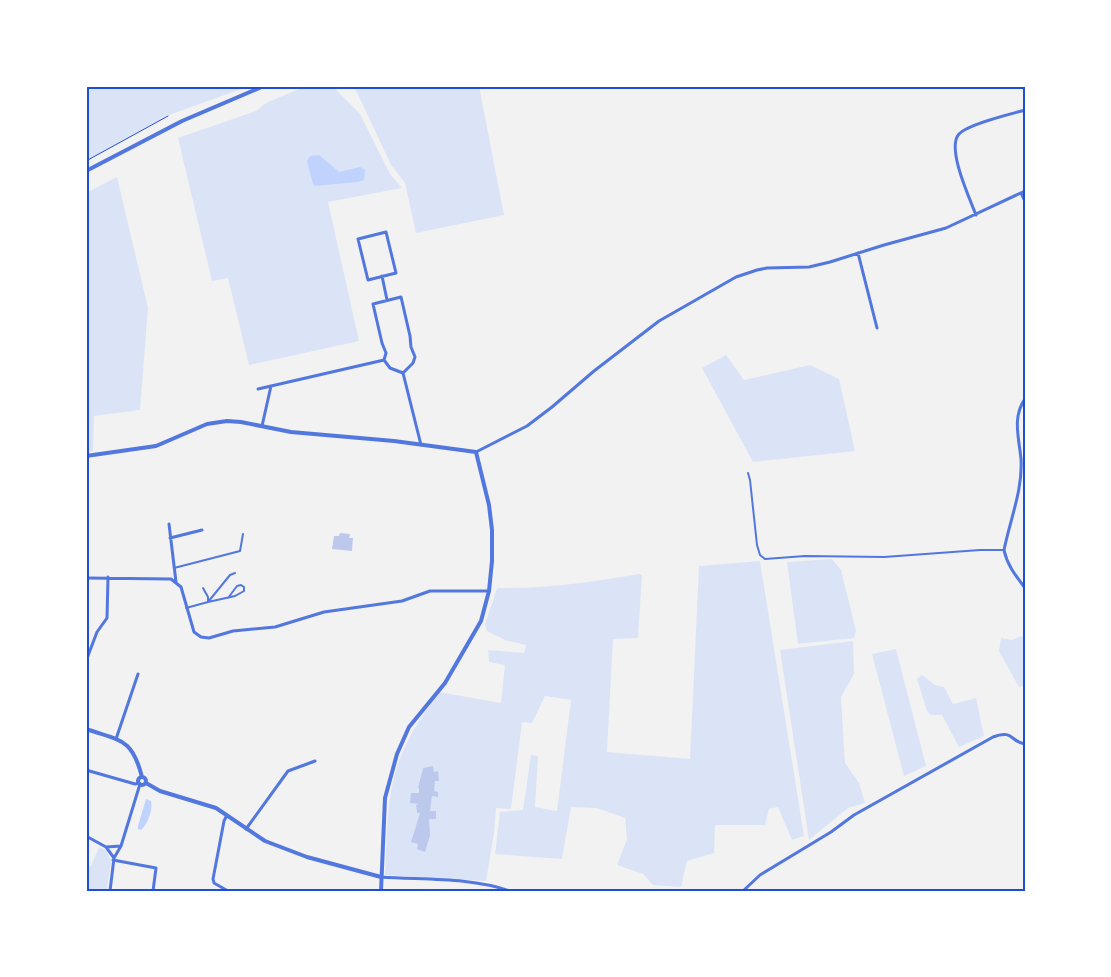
<svg xmlns="http://www.w3.org/2000/svg" width="1111" height="977" font-family="Georgia,serif">
  <rect width="100%" height="100%" fill="#f2f2f2"/>
  <path fill="#dbe4f7" d="M86,86H250L166,116L86,161Z
    M306,86H332L360,114L390,174L402,188L328,202L359,341L249,365L228,278L212,281L178,138L256,111L266,103Z
    M354,86H479L504,215L416,233L405,183L391,165Z
    M117,177L148,308L140,410L94,416L93,451L86,452V193Z
    M726,355L744,380L810,365L839,379L855,451L753,462L702,368Z
    M832,559L841,570L856,631L854,638L798,644L787,562Z
    M760,561L804,836L792,840L778,807L769,809L765,825H715L714,853L687,861L681,887L653,885L643,874L617,865L627,839L625,818L597,808L571,807L562,859L495,854L500,812L523,810L531,755L538,756L535,807L557,811L571,700L545,696L532,723L522,722L511,809L496,808L494,833L486,881L385,875C387,837 386,797 399,761C408,736 424,713 439,692L501,703L505,665L489,662L488,650L524,653L526,645L505,640L487,631L485,624L497,588C545,589 592,582 639,574L642,575L638,638L613,639L607,752L690,759L699,566Z
    M1021,636L1025,637V685L1019,687L999,651L1001,638L1012,640Z
    M853,641L854,674L841,697L845,763L859,783L865,803L848,808L809,840L780,650Z
    M896,649L926,766L904,776L872,654Z
    M922,675L935,685L944,687L953,704L976,698L984,736L959,747L942,715H931L927,711L917,679Z
    M99,847L106,850L111,861L107,891H86V868L91,866Z"/>
  <path fill="#bfd3fe" d="M319,155L339,172L360,167L365,170L364,180L357,182L315,186L313,184L307,161L310,156Z
    M146,799L151,801C153,810 148,824 141,830L138,829V826Z"/>
  <path fill="#bdc9ec" d="M340,533L350,534L349,538H353L352,551L332,549L334,536H339Z
    M433,766L434,772L438,771L439,781H435L434,791L438,792V797L432,796L430,811H436V819H429L430,835L425,852L417,849L418,844L411,842L420,813H417L416,805L419,804L410,803L411,793H419V788H418L423,768Z"/>
  <g fill="none" stroke-linecap="round" stroke-linejoin="round">
    <path stroke="#1d4ed8" stroke-width="1" d="M86,161L168,116"/>
    <path stroke="#5277de" stroke-width="2" d="M748,473L750,480L757,545L760,555L765,559L805,556L884,557L980,550H1004
      M174,568L240,551L243,534
      M208,602L235,596L244,591V587L241,585L237,586L228,598
      M208,602L230,575L235,573
      M186,608L208,602V597L203,588"/>
    <path stroke="#5277de" stroke-width="3" d="M1021,193L1025,201
      M976,215C970,199 946,148 959,134C968,124 1011,114 1025,110
      M386,232L396,273L368,280L358,239Z
      M858,253L877,328
      M382,276L387,300
      M401,297L410,336L411,347L415,357L413,363L403,373L390,368L384,360L386,353L382,343L373,304Z
      M403,373L421,445
      M258,389L384,360
      M1025,399C1012,417 1019,438 1021,459C1023,489 1010,520 1004,550C1007,565 1016,576 1025,588
      M262,426L271,386
      M476,452L527,426L552,407L594,371L659,321L736,277L757,270L767,268L809,267L830,262L884,245L946,228L1025,191
      M169,524L176,582
      M170,538L202,530
      M86,578L171,579L181,587L194,632L201,637L209,638L233,631L275,627L324,612L402,601L430,591H489
      M86,661L97,632L107,618L108,577
      M116,739L138,674
      M86,770L135,784L139,783
      M227,815L224,821L213,879L214,883L228,891
      M246,829L288,771L315,761
      M86,836L106,847L114,858
      M106,847L121,846
      M113,860L156,868L153,891
      M381,877C424,880 469,877 510,891
      M110,891L114,858L121,846L140,784
      M743,891L760,875L831,832L854,815L993,737C1014,729 1010,742 1025,744
      M1023,891L1025,890"/>
    <path stroke="#5277de" stroke-width="4" d="M86,171L182,121L264,86
      M86,456L156,446L207,424L227,421L241,422L291,432L394,441L476,452L489,505L492,530V561L489,591L481,621L445,683L409,727L397,754L385,798L381,891
      M86,729C121,741 132,738 142,777
      M138 781a4 4 0 1 1 8 0a4 4 0 1 1-8 0Z
      M146,783L160,791L216,808L265,841L307,857L381,877"/>
  </g>
  <rect width="1111" height="977" fill="none" stroke="#ffffff" stroke-width="175"/>
  <rect x="88" y="88" width="936" height="802" fill="none" stroke="#1d4ed8" stroke-width="2"/>
</svg>
